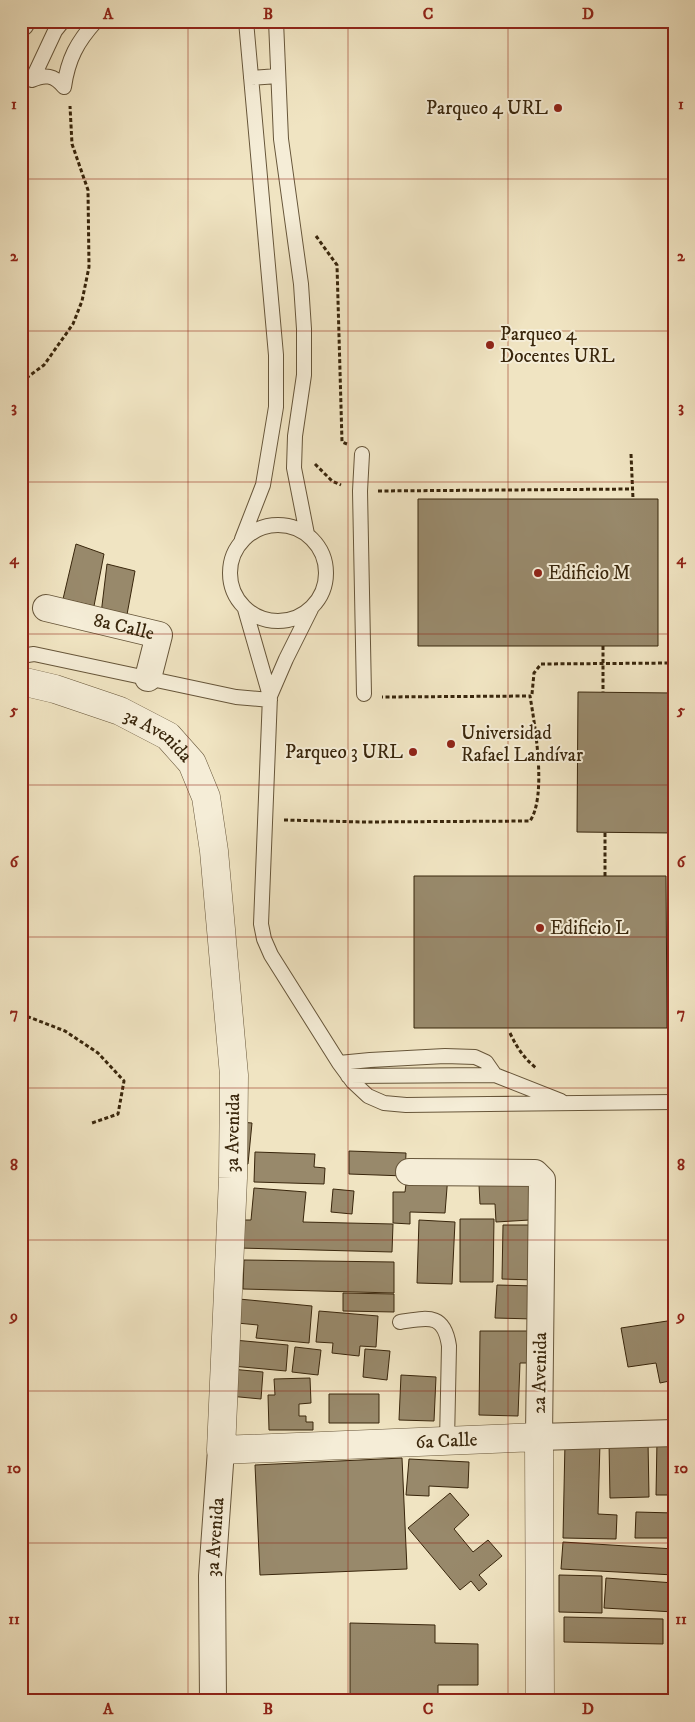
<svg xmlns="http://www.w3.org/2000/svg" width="695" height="1722" font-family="'IM FELL DW Pica',serif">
  <rect width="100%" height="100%" fill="#f0e4c2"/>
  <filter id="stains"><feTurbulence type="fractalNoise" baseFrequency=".004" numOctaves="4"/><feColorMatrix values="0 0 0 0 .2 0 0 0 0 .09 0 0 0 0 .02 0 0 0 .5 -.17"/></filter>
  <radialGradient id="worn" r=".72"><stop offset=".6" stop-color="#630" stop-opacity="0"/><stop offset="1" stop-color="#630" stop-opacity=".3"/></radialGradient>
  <path fill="#98896b" stroke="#39260c" d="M418,499H658V646H418Z
    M76,544L104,554L94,606L63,599Z
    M107,564L135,571L126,620L101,614Z
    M578,692L674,693V833L577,832Z
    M414,876H666L667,1028H414Z
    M240,1122L252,1123L248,1164L236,1163Z
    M349,1151L406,1153L405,1176L349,1174Z
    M255,1152L315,1154L314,1167L325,1168L324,1184L254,1182Z
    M448,1175L445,1213L410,1212V1224L393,1223V1192H405L406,1184Z
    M529,1183L530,1220L496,1222L495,1204H480L479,1185Z
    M254,1188L306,1192L303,1222L393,1224L392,1252L239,1248V1220H251Z
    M333,1189L354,1191L352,1214L331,1212Z
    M460,1219H494L493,1282H460Z
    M419,1220L455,1222L452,1284L417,1283Z
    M503,1225H536L535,1280L502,1279Z
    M244,1260L394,1262V1293L243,1289Z
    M497,1285L535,1286L534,1319L495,1318Z
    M343,1293L394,1294V1312L343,1311Z
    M239,1299L312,1306L309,1343L256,1338L258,1325L237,1323Z
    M319,1311L378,1316L376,1347L360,1346L359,1356L332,1353L333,1343L316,1342Z
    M674,1320V1380L660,1383L656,1363L628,1367L621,1328Z
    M480,1331H535L534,1363H520L518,1416L479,1415Z
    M234,1340L288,1345L286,1371L232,1366Z
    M295,1347L321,1350L318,1375L292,1372Z
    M365,1349L390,1351L387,1380L363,1377Z
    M231,1369L263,1372L261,1399L229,1396Z
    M401,1375L436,1377L434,1421L399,1420Z
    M310,1378L311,1403L299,1404V1416H306V1422H313V1430H269L268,1395H275L274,1379Z
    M329,1394H379V1423H329Z
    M657,1440H674V1495H656Z
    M648,1441L649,1497L610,1498L609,1442Z
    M565,1442L600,1443L598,1514L617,1515L616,1539L563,1538Z
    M402,1458L407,1569L260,1575L255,1465Z
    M409,1459L469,1462L468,1488L429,1486V1496L406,1495Z
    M450,1493L469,1515L454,1529L473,1552L488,1540L502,1556L479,1575L487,1584L479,1591L471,1581L460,1590L408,1528Z
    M636,1512L674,1513V1538H635Z
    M563,1542L674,1549V1575L561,1569Z
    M559,1575L602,1576V1613L559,1612Z
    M606,1578L674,1583V1612L604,1608Z
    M564,1617L663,1619V1644L564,1642Z
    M350,1623L435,1625V1643L478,1644V1685H438V1701H350Z"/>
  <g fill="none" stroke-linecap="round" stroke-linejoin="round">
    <g stroke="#67563a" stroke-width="16">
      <path id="service" d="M276,21L281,139L301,284L304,329V375L295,436L294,468L307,534
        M251,78L278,76
        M32,80L55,31L63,21
        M32,80C45,74 54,75 64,87
        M64,87C68,59 77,42 96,21
        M362,454L360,491L364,694
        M230 573a48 48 0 1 1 96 0a48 48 0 1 1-96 0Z
        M242,539L263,485L276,407V355L246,21
        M245,609L270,696L261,924L264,939L271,955L339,1063L353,1082L368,1096L384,1103L406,1105L674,1102
        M21,656L34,654L236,697L270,700
        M270,696L286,659L311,609
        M339,1063L370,1060L445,1056L475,1057L486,1062L495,1075
        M348,1076L495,1075L561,1101
        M400,1322C427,1318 444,1312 449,1346L447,1441"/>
    </g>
    <g stroke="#67563a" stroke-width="28">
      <g id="minor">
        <path d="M21,23L22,21"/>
        <path id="s1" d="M46,608L159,635L148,678"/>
        <path d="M409,1172L535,1173L542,1180L539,1437L674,1433"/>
        <path id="s2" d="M213,1701L212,1576L221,1450"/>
      </g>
    </g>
    <g stroke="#67563a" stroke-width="29">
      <g id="tertiary">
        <path id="s3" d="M21,681L55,689L120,711L168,736L192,763L206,797L214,851L234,1075L233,1178L221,1450L539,1437L540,1701"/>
      </g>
    </g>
    <path stroke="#39260c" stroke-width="3" stroke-dasharray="4 2.5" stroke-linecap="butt" d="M316,236L337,265L342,442L347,444
      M21,382L44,365L73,324L82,301L89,267L88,190L72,144L70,106
      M631,454L633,499
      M315,464L332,481L341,485
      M378,491L633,489
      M603,646V692
      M532,694L534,673L541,664L674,663
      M284,820L363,822L530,821C547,796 535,726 530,696L382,697
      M605,833V876
      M667,980H674
      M21,1014L65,1031L98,1053L124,1081L118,1114L92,1123
      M510,1033C517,1048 524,1058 536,1068"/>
    <use href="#service" stroke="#f5edd7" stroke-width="14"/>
    <use href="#minor" stroke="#f5edd7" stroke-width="26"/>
    <use href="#tertiary" stroke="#f5edd7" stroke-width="28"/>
  </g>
  <path fill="none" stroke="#8f2418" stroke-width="1" stroke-opacity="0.55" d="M188,21V1701M348,21V1701M508,21V1701M21,179H674M21,331H674M21,482H674M21,634H674M21,785H674M21,937H674M21,1088H674M21,1240H674M21,1391H674M21,1543H674"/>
  <g fill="#8f2418" stroke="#f5edd7" stroke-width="2">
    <circle cx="558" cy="108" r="5"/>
    <circle cx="490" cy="345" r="5"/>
    <circle cx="538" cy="573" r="5"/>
    <circle cx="451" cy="744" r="5"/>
    <circle cx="413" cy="752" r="5"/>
    <circle cx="540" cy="928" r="5"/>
  </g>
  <g text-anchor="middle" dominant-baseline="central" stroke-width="4" stroke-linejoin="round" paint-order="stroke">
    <g font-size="19" fill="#39260c" stroke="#f5edd7" text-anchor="start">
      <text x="548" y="108" text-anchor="end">Parqueo 4 URL</text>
      <text x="500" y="334">Parqueo 4<tspan x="500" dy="22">Docentes URL</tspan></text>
      <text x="548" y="573">Edificio M</text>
      <text x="461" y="733">Universidad<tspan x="461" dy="22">Rafael Landívar</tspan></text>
      <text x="403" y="752" text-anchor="end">Parqueo 3 URL</text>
      <text x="550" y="928">Edificio L</text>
    </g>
    <g font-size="19" fill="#39260c" stroke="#f5edd7">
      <text stroke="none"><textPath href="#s1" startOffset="80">8a Calle</textPath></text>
      <text stroke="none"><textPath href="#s3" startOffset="149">3a Avenida</textPath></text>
      <text transform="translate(233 1133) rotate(-89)">3a Avenida</text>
      <text transform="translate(540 1373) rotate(-89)">2a Avenida</text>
      <text stroke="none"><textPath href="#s3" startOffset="1111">6a Calle</textPath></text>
      <text stroke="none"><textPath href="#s2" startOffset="164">3a Avenida</textPath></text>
    </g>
  </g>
  <rect width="695" height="1722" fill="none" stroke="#f0e4c2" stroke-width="55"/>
  <rect x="28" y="28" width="640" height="1666" fill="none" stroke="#8f2418" stroke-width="2"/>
  <g font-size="16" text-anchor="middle" font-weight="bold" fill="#8f2418">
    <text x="108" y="19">A</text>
    <text x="268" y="19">B</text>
    <text x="428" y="19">C</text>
    <text x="588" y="19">D</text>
    <text x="14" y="109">1</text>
    <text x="681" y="109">1</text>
    <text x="14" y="261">2</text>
    <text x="681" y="261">2</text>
    <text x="14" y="412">3</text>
    <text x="681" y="412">3</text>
    <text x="14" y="564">4</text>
    <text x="681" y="564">4</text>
    <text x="14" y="715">5</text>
    <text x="681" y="715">5</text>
    <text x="14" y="867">6</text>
    <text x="681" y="867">6</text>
    <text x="14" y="1018">7</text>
    <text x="681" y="1018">7</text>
    <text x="14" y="1170">8</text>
    <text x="681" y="1170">8</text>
    <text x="14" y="1321">9</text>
    <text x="681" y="1321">9</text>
    <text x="14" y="1473">10</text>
    <text x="681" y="1473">10</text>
    <text x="14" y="1624">11</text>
    <text x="681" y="1624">11</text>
    <text x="108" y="1714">A</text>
    <text x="268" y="1714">B</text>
    <text x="428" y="1714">C</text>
    <text x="588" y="1714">D</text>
  </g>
  <rect width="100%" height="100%" filter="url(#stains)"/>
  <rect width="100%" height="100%" fill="url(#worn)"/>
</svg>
